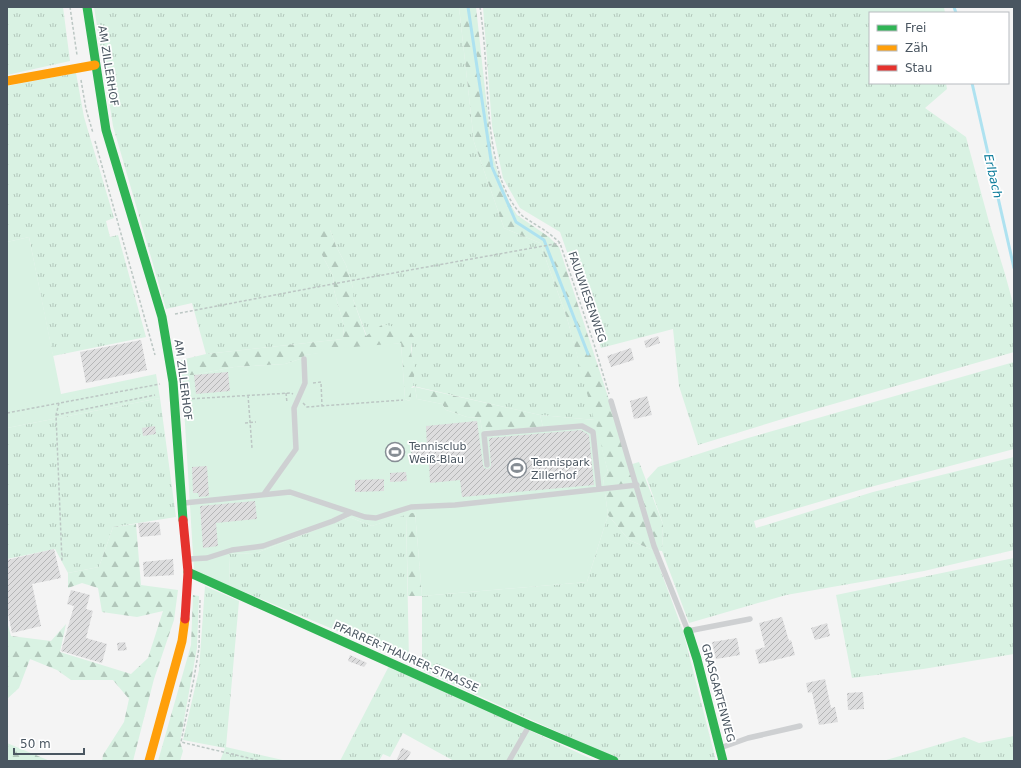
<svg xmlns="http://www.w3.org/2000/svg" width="1021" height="768" font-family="'DejaVu Sans',sans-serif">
  <defs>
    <pattern id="grass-tufts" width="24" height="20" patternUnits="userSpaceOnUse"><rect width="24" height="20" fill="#d9f2e3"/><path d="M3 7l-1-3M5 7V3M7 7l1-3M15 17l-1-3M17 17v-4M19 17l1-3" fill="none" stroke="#b2c7bb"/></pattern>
    <pattern id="forest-firs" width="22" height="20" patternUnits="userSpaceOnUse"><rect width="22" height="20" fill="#d9f2e3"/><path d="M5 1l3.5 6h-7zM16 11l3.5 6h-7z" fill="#b2c7bb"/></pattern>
    <pattern id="building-hatch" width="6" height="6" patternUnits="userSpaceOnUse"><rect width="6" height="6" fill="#ddddde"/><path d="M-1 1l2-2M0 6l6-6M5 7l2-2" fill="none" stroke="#b5b6b7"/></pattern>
  </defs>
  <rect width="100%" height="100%" fill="#f4f4f4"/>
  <path fill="url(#grass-tufts)" d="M7,7H63L70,61L7,75Z
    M94,7H459L474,142L504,228L540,243L567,318L595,420L540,415L413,386L414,363L411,359L412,344L394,328L383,324L367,337L353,299V288L346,265L336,246L330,230L322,255L333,276L334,290L344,326L343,339L206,354L192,303L166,309L113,126Z
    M483,7H944L945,13H870V83H946L947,89L925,108L966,137L989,222L1005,274L1014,307V352L802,413L698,445L679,386L673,329L601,348L560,232L520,208L503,178L492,126Z
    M76,73L84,117L114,218L106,221L110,237L118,235L146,337L53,356L29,237L7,242V86Z
    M1014,362V449L863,489L754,521L756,528L873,492L1014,457V550L924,571L786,595L689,623L662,551L663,524L647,479L658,467L748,438Z
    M160,398L176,517L113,527L99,567L68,573L55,549L7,559V428Z
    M406,514L409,661L230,586L229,554L256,553L349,517L372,526Z
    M608,515L629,540L653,550L683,631L716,761H622L422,670V596L587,582Z
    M1014,558V654L923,669L852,678L836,595Z
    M205,586L239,601L226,747L287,761H220L225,748L183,740L199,670Z
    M389,666L596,761H454L403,733L390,757L383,754L379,761H340Z
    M1014,736V761H883L964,737L979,743Z"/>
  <path fill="url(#forest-firs)" d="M459,7H476L492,153L500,180L510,204L517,215L549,237L559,247L612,409L629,465L639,462L663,524L662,551L653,550L629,540L608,515L603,478L608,472L567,318L540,243L504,228L474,142Z
    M322,227L330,230L336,246L346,265L353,288V299L366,336L383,324L410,331L414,337C410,348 410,353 414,363C416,369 413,380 413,386L411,388V398L409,401L405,399L401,343L305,355L303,358L285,364L234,367L193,375H182L181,360L206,354L343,339L344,326L334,290L333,276L322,255L320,233Z
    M415,387L540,415L543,427L493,431L482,430L480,418L467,417L446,410L442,404L417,399Z
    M415,512L422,596H408L406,514Z
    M136,524L141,585L178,590L174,620L154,679L133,761H102L103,755L124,722L129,699L113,680H71L57,670L30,659L19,688L7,699V622L11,636L51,641L66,624L60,652L131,674L148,658L163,611L137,617L102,612L98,588L82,583L68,588V573L99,567L113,527Z
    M193,595L199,596L197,648L180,742L183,751L180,761H158L191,645Z
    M7,743L50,761H7Z"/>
  <path fill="#d9f2e3" d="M29,237L61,394L156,374L160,398L7,428V242Z
    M401,343L405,399L409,401L411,398V388L415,387L417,399L442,404L446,410L467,417L480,418L482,430L493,431L543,427L540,415L595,420L608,472L603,478L608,515L587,582L422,596L415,512L372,526L349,517L256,553L229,554L230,586L194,571L182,375H193L234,367L285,364L303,358L305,355L318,353L319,350Z"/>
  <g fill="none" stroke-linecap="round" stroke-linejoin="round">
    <path stroke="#aee2f0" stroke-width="3" d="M468,7L492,167L516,222L544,240L588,354
      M954,7L956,13
      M972,83L1014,268"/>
  </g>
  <path fill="url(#building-hatch)" d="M658,336L660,343L646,348L644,341Z
    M141,340L147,370L86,383L80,352Z
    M631,348L634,360L611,367L607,356Z
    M228,372L230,391L196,394L194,375Z
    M647,396L652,415L634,419L630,401Z
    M477,421L483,465L484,468L487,469L490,468L491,465L489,438L581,430L589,435L594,485L462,497L460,480L430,483L429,462L412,463L411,449L427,448L426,426Z
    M155,426L156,434L143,436L142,428Z
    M207,466L209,496L199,497L198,493H193L192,467Z
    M406,472L407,481L390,482V473Z
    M384,479V491L355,492V480Z
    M255,501L257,519L216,523L218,546L203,548L200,506Z
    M159,522L161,535L140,537L138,523Z
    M54,549L61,578L32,584L41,626L12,633L7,608V560Z
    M173,559L174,575L144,577L143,562Z
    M71,590L90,595L86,609L93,611L86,638L107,644L102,663L61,651L74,606L67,604Z
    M782,617L789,641L791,640L795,655L759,664L755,650L765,647L759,623Z
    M827,623L830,636L815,640L811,628Z
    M737,638L740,655L716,659L712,642Z
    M125,642L127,650L118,651L117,643Z
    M350,655L367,663L364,667L348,661Z
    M825,679L831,708L835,707L838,722L819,725L812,692L808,693L806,683Z
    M863,692L864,709L848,710L847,693Z
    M402,748L411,752L406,761H396Z"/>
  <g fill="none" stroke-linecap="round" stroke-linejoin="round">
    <path stroke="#bcc7c4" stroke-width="1.5" stroke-dasharray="3 2" stroke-linecap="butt" d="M70,7L77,55
      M480,7C483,28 485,50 486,71C489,114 490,178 519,212C522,217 529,220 533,223C543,229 552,235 560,243L594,344L609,394
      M81,80L86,109L93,133
      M95,141L155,355
      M175,314L338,283L560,243
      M313,383L321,382L322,406
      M286,393L287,403
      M248,395L252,448
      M187,399L291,393L293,394
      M59,403L56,415L62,561
      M303,403L307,407L403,400
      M7,413L160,384
      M56,415L155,395
      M245,423L256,422
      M200,600L199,648L194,678L181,742L261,761"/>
    <path stroke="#ced0d2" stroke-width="5.5" d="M611,401L654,546L688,631L750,619
      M487,465L484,434L582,426L593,432L599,489
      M264,494L296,449L294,408L305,383L304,359
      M184,503L290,492L365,517L376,518L411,507L455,505L637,485
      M189,559L207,558L232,550L263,546L333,521L350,513
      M720,748L748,738L800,726
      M509,761L529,726"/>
    <path stroke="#30b455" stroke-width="9" d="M87,7L106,130L162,317L173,382L183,520
      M188,572L529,725L614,761
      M688,631L697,659L723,761"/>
    <path stroke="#ff9f0a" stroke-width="9" d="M7,81L95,65
      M149,761L182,641L185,619"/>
    <path stroke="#e5322d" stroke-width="9" d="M183,520L188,572L185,619"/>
  </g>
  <defs>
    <g id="stadium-ring" transform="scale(1)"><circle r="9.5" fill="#fff" stroke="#868d94" stroke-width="1.5"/><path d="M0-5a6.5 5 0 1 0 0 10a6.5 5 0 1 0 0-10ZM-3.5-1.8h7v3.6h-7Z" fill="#868d94"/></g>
  </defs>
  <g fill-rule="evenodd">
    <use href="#stadium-ring" x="395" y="452"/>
    <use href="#stadium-ring" x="517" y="468"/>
  </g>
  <g text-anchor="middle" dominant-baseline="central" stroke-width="3.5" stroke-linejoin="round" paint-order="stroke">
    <g font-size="11" fill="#4a5661" stroke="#fff">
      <text transform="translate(108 66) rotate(81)">AM ZILLERHOF</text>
      <text transform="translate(587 297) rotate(71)">FAULWIESENWEG</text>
      <text transform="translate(183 380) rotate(83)">AM ZILLERHOF</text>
      <text transform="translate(406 657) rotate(24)">PFARRER-THAURER-STRASSE</text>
      <text transform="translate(718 693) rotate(75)">GRASGARTENWEG</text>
    </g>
    <g font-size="11" fill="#4a5661" stroke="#fff" text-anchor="start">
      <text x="409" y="446">Tennisclub<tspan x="409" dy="13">Weiß-Blau</tspan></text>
      <text x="531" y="462">Tennispark<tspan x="531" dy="13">Zillerhof</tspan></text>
    </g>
    <g font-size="12" font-style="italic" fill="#0c7c9b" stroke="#fff">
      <text transform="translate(993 176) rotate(77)">Erlbach</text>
    </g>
  </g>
  <rect width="1021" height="768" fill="none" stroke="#4a5661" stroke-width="16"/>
  <rect x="869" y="12" width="140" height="72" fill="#ffffff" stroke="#b7bbc0"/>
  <rect x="877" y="25" width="20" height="6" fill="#30b455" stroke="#b7bbc0"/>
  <text x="905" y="32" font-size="12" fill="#4a5661">Frei</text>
  <rect x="877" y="45" width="20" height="6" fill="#ff9f0a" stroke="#b7bbc0"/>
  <text x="905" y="52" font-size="12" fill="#4a5661">Zäh</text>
  <rect x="877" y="65" width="20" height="6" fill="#e5322d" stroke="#b7bbc0"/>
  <text x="905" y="72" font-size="12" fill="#4a5661">Stau</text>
  <path d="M14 748v6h70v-6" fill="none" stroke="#4a5661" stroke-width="2"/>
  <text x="20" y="748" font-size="12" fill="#4a5661" stroke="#ffffff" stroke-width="3" paint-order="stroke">50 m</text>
</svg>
